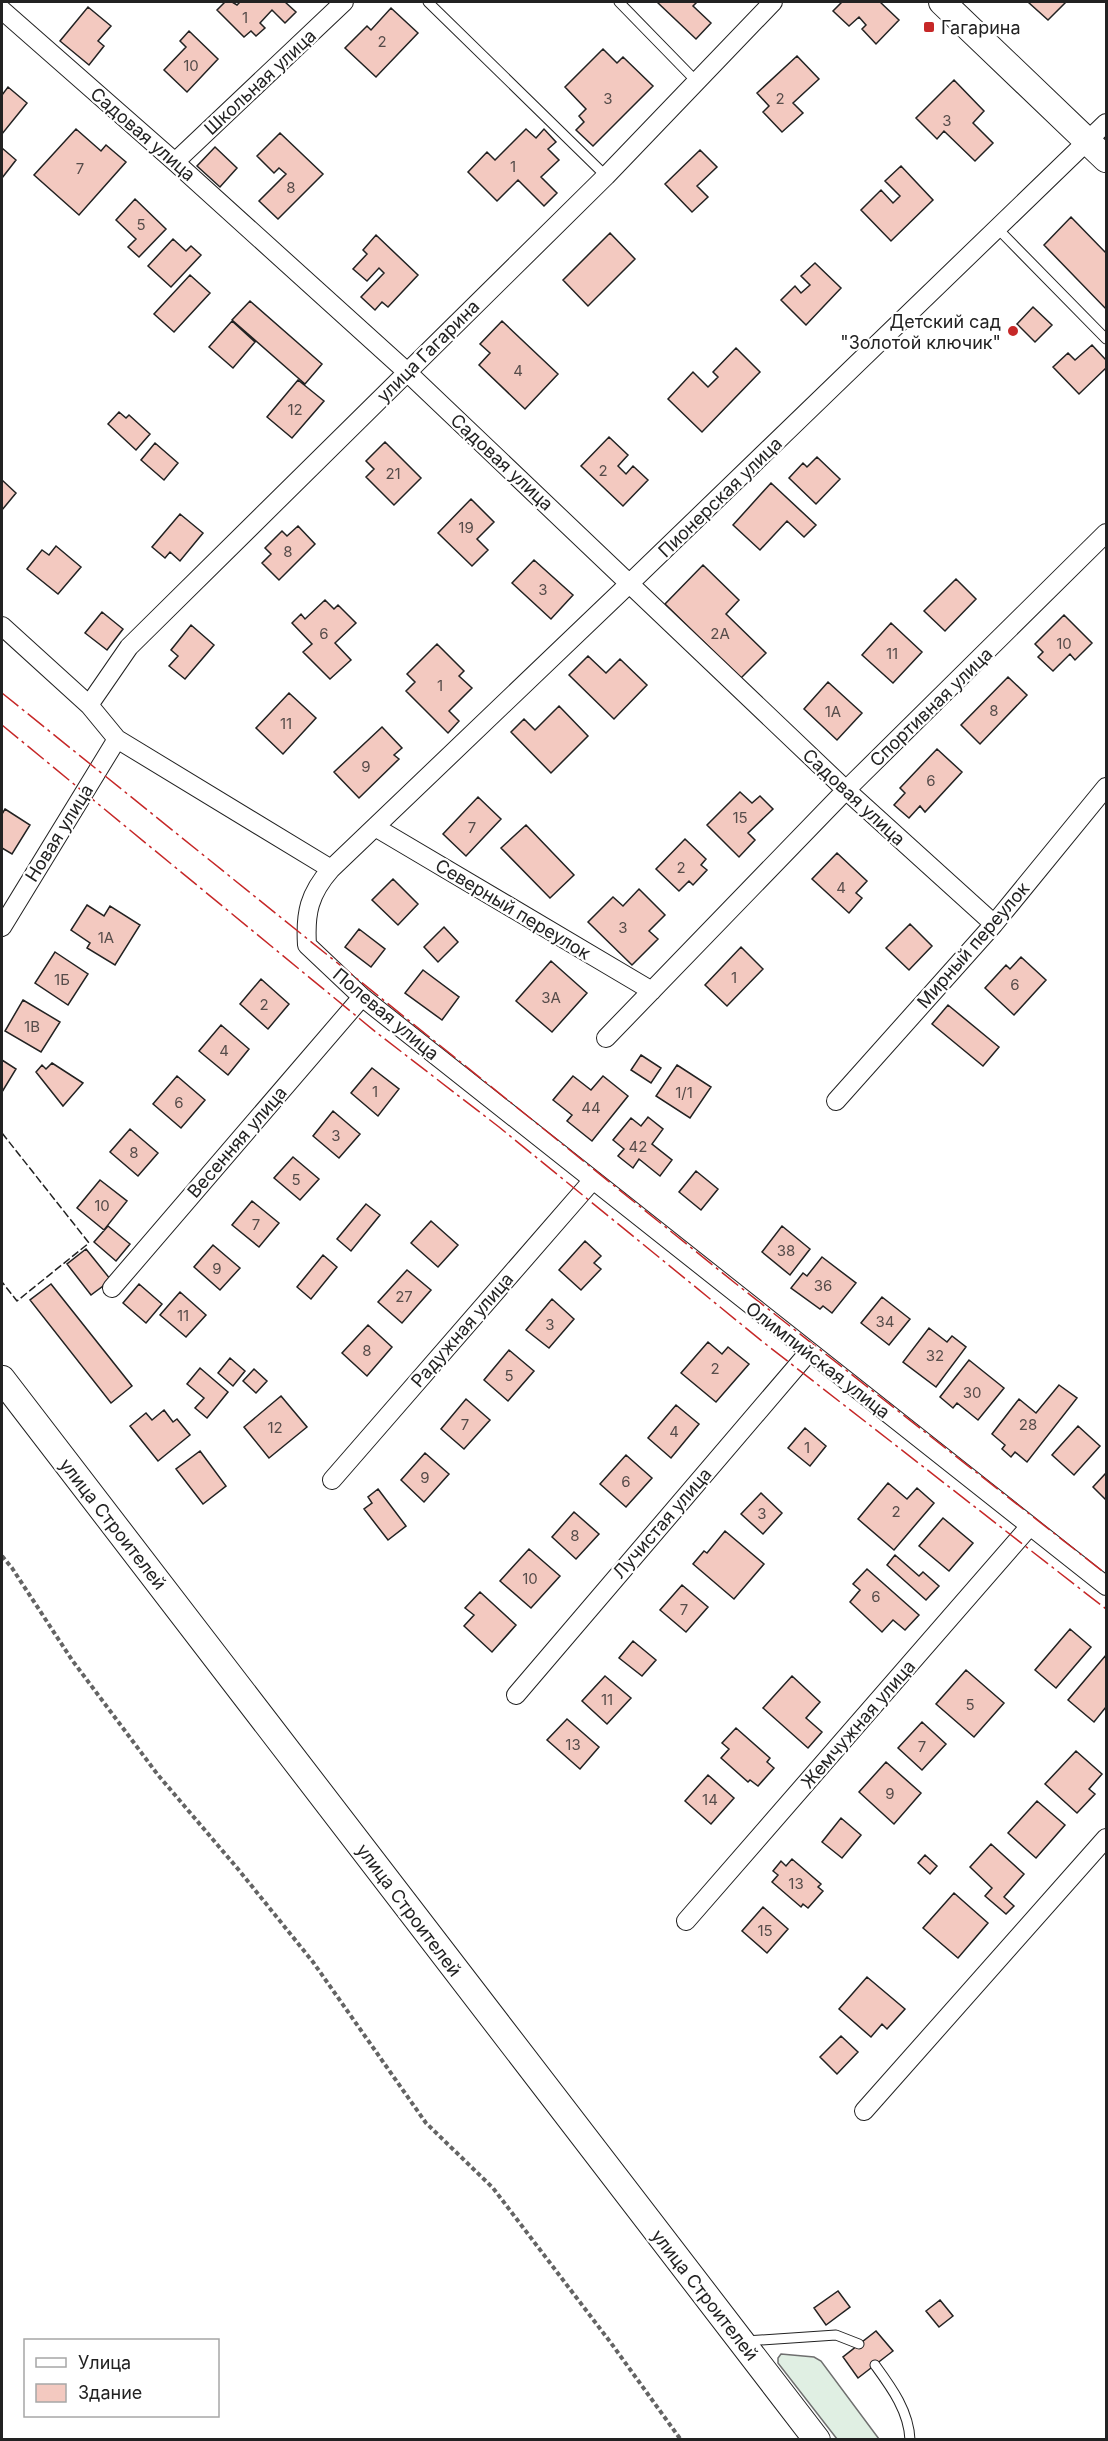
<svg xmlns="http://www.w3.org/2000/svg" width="1108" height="2441" font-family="Inter,sans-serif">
  <rect width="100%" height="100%" fill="#fff"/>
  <path fill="#e0efe3" stroke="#6f6f6f" stroke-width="1.5" d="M781,2354L814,2357L821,2361L879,2439H837L778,2363V2358Z"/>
  <path fill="#f3c9c0" stroke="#222" stroke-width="1.5" d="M225,2H232L237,5L240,2H285L296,12L285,23L272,10L260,23L265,28L256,36L251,31L244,37L217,10Z
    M657,2H697L693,6L711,23L696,39Z
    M842,2H880L899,20L876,44L862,29L866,25L859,17L849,26L833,11Z
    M1028,2H1066L1048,20Z
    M88,7L111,26L98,41L104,46L89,65L60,41Z
    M391,8L418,33L376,77L345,48L367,26L371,30Z
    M189,31L218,59L187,92L164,70L186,47L180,41Z
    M603,49L617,63L623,57L653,86L593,146L576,130L584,122L579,116L586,109L565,87Z
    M797,56L819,79L793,103L803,113L782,132L763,112L769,106L757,93Z
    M954,80L984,111L973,123L993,143L975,161L944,131L937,139L916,118Z
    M8,87L27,103L2,134V95Z
    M76,129L101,151L106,145L126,162L79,215L34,175Z
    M526,129L536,138L544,129L556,142L548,149L559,160L541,177L557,193L544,206L518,180L497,201L468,172L487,152L495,160Z
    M280,133L323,174L278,219L259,201L286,174L279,168L274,173L257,156Z
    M215,147L237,168L220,187L197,166Z
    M2,148L16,160L2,178Z
    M700,150L717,167L697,186L708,197L692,212L665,184Z
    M901,166L933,200L891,241L861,210L881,190L893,203L900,196L885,181Z
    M135,199L166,229L139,257L128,247L136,239L116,220Z
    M1071,217L1106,253V309L1044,245Z
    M610,233L635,259L588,306L563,280Z
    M376,235L418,275L388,307L382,302L375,310L361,297L384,273L379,268L367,281L353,269L367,254L363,250Z
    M173,239L186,251L191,246L201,255L171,287L148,266Z
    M815,263L841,288L806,325L781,300L795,286L801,293L810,285L801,276Z
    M190,275L210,293L174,332L154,314Z
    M250,301L322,364L305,384L232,320Z
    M1033,307L1052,325L1035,342L1017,324Z
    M232,321L255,342L233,368L209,347Z
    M502,321L558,374L525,409L479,365L490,353L480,344Z
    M1092,345L1106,360V368L1079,394L1053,367L1068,353L1075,360Z
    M736,348L760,372L702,432L668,399L693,372L708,387L718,377L713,372Z
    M298,380L324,401L292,438L267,417Z
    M119,412L126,418L129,415L150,434L136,450L108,424Z
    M609,437L628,455L618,466L626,474L633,466L648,480L623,506L581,466Z
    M385,442L421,478L394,505L366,477L374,469L366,461Z
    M155,443L178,463L164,480L141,460Z
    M817,457L840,479L816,504L789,478L803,463L807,467Z
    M2,480L16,493L2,510Z
    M771,483L816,525L804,537L787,521L760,550L733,525Z
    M471,499L494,522L477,539L488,550L472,566L438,533Z
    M180,514L203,533L180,561L170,552L165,558L152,547Z
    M298,526L315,544L279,580L262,563L271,554L265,548L282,531L287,536Z
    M56,546L81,567L58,594L27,569L42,550L49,555Z
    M534,560L573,595L551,619L512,583Z
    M703,565L739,600L726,614L766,653L741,678L665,604Z
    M956,579L976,599L945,631L924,611Z
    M325,600L334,609L338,605L356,623L335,643L351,660L330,679L303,652L312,644L292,623L301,614L305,619Z
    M102,612L123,629L107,650L85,633Z
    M1064,615L1092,643L1075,660L1070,654L1053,671L1038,657L1043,652L1035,644Z
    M891,623L922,652L893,683L862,655Z
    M191,625L214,645L185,679L169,666L178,656L171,650Z
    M437,644L464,671L459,676L472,688L449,711L459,721L448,733L406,691L415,682L407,674Z
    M588,656L606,673L620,659L647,685L614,719L569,675Z
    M1008,677L1027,695L980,744L961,725Z
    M828,682L862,713L837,740L804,709Z
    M289,693L316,718L283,754L256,728Z
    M559,706L588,736L551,773L511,732L524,719L535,730Z
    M382,727L402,748L394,755L399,759L359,798L334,772Z
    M937,749L962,772L925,812L920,806L909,818L894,805L905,793L900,788Z
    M740,792L752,803L760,796L773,809L748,833L755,840L739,857L707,825Z
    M478,797L501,819L466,856L443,834Z
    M5,809L30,825L12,854L2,848V814Z
    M526,825L574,875L550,898L501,848Z
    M685,839L706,859L701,865L707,870L693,885L689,881L679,891L656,869Z
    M837,853L867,881L856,893L862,898L849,913L812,879Z
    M393,879L418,904L398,925L372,900Z
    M639,889L665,915L649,931L658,939L632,965L588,922L613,897L623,906Z
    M87,905L104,916L110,906L140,925L115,965L87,948L90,943L71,930Z
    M910,924L932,946L909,970L886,948Z
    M444,927L458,942L438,962L424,947Z
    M359,929L385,949L371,967L345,947Z
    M741,947L763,969L727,1006L705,985Z
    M55,952L88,974L68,1005L35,983Z
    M1021,957L1046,980L1014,1015L985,988L1006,965L1010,969Z
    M551,961L587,993L552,1032L516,1001Z
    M423,970L459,997L442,1020L405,993Z
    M261,979L289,1004L268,1029L240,1004Z
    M23,1000L60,1022L41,1052L5,1031Z
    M948,1005L999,1047L983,1066L932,1024Z
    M221,1025L249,1049L228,1075L199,1051Z
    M641,1055L661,1068L651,1083L631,1070Z
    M2,1060L16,1069L2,1092Z
    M52,1063L83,1083L63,1106L36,1072L42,1065L46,1069Z
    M677,1065L711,1087L690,1118L656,1096Z
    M372,1068L399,1089L378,1116L351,1093Z
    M177,1076L205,1100L181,1128L153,1104Z
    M573,1076L591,1090L603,1076L628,1096L592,1141L567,1121L572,1115L553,1100Z
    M333,1111L360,1134L339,1158L313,1136Z
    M648,1117L663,1129L652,1144L672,1160L660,1176L639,1159L633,1168L618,1156L624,1149L613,1140L631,1118L641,1126Z
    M130,1129L158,1153L138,1176L110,1152Z
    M293,1157L319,1179L300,1200L274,1178Z
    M696,1171L718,1189L701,1210L679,1192Z
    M100,1180L127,1201L104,1230L77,1208Z
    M252,1201L279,1223L259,1247L232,1225Z
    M366,1204L380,1215L351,1251L337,1239Z
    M431,1221L458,1245L438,1267L411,1243Z
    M108,1226L130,1244L116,1261L94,1242Z
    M782,1226L810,1249L790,1275L762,1252Z
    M585,1241L601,1256L594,1263L601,1269L581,1290L559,1270Z
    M213,1245L240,1268L220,1290L194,1267Z
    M86,1249L111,1280L91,1295L67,1264Z
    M323,1255L337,1267L311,1299L297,1287Z
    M822,1257L856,1283L832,1313L823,1306L820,1309L791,1288L803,1273L807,1276Z
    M407,1270L431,1290L402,1323L378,1302Z
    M51,1284L132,1386L111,1403L30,1300Z
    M139,1284L162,1304L146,1323L123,1303Z
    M180,1292L206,1315L186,1337L160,1315Z
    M882,1297L910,1319L889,1345L861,1323Z
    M552,1299L574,1319L549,1348L526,1330Z
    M368,1325L392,1347L367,1376L342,1353Z
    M929,1328L947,1342L952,1336L966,1347L936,1387L903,1362Z
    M708,1342L722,1354L728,1347L749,1364L716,1402L681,1373Z
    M509,1350L534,1371L508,1401L484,1380Z
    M230,1358L245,1371L233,1386L218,1373Z
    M969,1360L1004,1388L978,1420L957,1403L953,1408L940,1397Z
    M200,1368L228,1392L207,1418L195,1408L204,1398L187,1384Z
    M254,1369L267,1381L256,1393L243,1381Z
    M1059,1385L1077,1398L1027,1462L1015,1452L1011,1457L1002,1449L1005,1445L992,1434L1019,1399L1036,1413Z
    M281,1396L307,1427L269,1458L244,1427Z
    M466,1399L490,1420L464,1449L441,1429Z
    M676,1405L699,1424L671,1458L648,1438Z
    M164,1410L173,1422L177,1419L190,1435L158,1461L130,1426L146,1413L152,1420Z
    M1078,1426L1100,1446L1074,1475L1052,1455Z
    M805,1428L826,1446L810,1466L788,1448Z
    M200,1451L226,1486L203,1504L176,1469Z
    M425,1453L449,1474L424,1502L401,1480Z
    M626,1455L652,1478L626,1507L600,1484Z
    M1106,1473V1500L1093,1487Z
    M888,1483L907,1499L917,1488L934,1503L894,1550L858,1519Z
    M378,1489L406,1526L388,1540L364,1509L372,1503L368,1497Z
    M761,1493L782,1513L763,1534L741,1514Z
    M574,1512L599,1534L576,1559L552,1537Z
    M943,1518L973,1543L949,1571L919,1546Z
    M725,1531L764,1564L734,1599L693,1564L704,1551L707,1553Z
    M529,1549L560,1576L531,1608L500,1581Z
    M895,1555L919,1576L923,1572L939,1586L926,1600L887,1565Z
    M867,1569L919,1615L905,1630L893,1620L882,1632L850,1602L860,1590L853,1584Z
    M682,1585L708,1607L686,1632L660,1610Z
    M480,1592L516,1625L492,1652L464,1626L474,1615L465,1608Z
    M1070,1629L1091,1647L1056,1688L1035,1670Z
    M633,1641L656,1660L642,1676L619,1658Z
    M1106,1655V1707L1094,1722L1068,1700Z
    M966,1670L1004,1703L974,1737L936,1704Z
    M605,1676L631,1698L607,1724L582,1701Z
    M792,1676L820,1702L806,1718L822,1732L808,1748L763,1708Z
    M567,1719L599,1747L580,1769L547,1740Z
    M922,1722L946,1744L922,1770L898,1748Z
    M736,1728L770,1758L767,1762L774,1768L758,1786L750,1780L748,1782L721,1758L729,1749L722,1743Z
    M1076,1751L1102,1774L1089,1789L1095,1794L1077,1813L1045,1784Z
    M886,1762L921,1793L894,1824L859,1792Z
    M708,1775L734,1798L711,1824L685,1801Z
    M1037,1801L1065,1825L1036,1858L1008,1833Z
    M841,1818L861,1835L842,1858L822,1842Z
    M991,1844L1024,1874L1004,1897L1014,1906L1006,1914L985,1896L992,1888L970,1867Z
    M925,1855L937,1866L930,1874L918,1863Z
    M792,1859L821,1884L818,1887L823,1891L808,1908L803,1904L801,1907L772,1882L778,1875L773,1871L781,1861L786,1866Z
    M954,1893L988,1923L958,1958L923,1928Z
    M763,1907L788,1929L767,1953L742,1931Z
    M867,1977L905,2009L887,2029L882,2024L871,2037L839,2009Z
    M841,2036L858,2052L837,2074L820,2057Z
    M838,2291L850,2307L826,2325L814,2308Z
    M940,2300L953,2316L939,2327L926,2311Z
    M876,2331L893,2351L858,2378L843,2357Z"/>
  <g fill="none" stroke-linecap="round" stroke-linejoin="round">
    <g stroke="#222" stroke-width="11">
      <path id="lane" d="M428,2L606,176
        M619,2L697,82
        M998,229L1106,339
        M746,2341L836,2335L859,2344
        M875,2365C891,2387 909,2411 910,2440"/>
    </g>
    <g stroke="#222" stroke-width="20">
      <path id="street" d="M2,10L175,162L406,371L846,790L994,924
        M1106,123L630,583L331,869C309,894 305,913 307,945L362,997L1106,1586
        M175,162L344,2
        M2,626L89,705L117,739L331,869
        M89,705L129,647L606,176L773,2
        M375,827L652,991
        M2,927L117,739
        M606,1038L846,790L1106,533
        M836,1101L994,924L1106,787
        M112,1288L362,997
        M332,1480L592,1181
        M516,1695L809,1352
        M686,1921L1030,1526
        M864,2111L1106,1838"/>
    </g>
    <g stroke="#222" stroke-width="28">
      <path id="secondary" d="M942,2L1106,159
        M2,1379L817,2440"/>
    </g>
    <path stroke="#646464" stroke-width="4" stroke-dasharray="4.5 3" stroke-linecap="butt" d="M2,1556L12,1568L72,1660L158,1775L238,1869L313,1962L426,2123L493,2188L611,2343L681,2440"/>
    <use href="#lane" stroke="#fff" stroke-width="9"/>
    <use href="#street" stroke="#fff" stroke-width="18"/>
    <use href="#secondary" stroke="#fff" stroke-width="26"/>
    <path stroke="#222" stroke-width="1.5" stroke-dasharray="8 3" stroke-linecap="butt" d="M2,1133L89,1243L17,1301L2,1282"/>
    <path stroke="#c62828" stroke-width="1.5" stroke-dasharray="21 4.5 3 4.5" stroke-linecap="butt" d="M2,693L735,1283L1106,1574
      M2,725L377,1033L499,1127L763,1342L1106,1609"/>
  </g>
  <g fill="#c62828" stroke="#fff" stroke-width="2">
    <rect x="923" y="21" width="12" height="12" rx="3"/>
    <circle cx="1013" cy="331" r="6"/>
  </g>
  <g text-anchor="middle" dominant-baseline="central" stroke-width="4.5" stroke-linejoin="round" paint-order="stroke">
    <g font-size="15" fill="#564c4a">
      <text x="245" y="17">1</text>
      <text x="382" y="41">2</text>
      <text x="191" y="65">10</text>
      <text x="608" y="98">3</text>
      <text x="780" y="98">2</text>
      <text x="947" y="120">3</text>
      <text x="513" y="166">1</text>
      <text x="80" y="168">7</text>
      <text x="291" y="187">8</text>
      <text x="141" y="224">5</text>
      <text x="518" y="370">4</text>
      <text x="295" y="409">12</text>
      <text x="603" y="470">2</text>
      <text x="393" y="473">21</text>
      <text x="466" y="527">19</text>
      <text x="288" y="551">8</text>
      <text x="543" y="589">3</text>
      <text x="324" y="633">6</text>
      <text x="720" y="633">2А</text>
      <text x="1064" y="643">10</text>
      <text x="892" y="653">11</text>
      <text x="440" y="685">1</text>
      <text x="994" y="710">8</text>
      <text x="833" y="711">1А</text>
      <text x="286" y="723">11</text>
      <text x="366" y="766">9</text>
      <text x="931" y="780">6</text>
      <text x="740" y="817">15</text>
      <text x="472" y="827">7</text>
      <text x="681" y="867">2</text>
      <text x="841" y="887">4</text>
      <text x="623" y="927">3</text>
      <text x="106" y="937">1А</text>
      <text x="734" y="977">1</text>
      <text x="62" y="979">1Б</text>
      <text x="1015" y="984">6</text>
      <text x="551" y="997">3А</text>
      <text x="264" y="1004">2</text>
      <text x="32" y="1026">1В</text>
      <text x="224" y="1050">4</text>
      <text x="375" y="1091">1</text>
      <text x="684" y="1092">1/1</text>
      <text x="179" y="1102">6</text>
      <text x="591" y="1107">44</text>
      <text x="336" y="1135">3</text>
      <text x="638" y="1146">42</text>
      <text x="134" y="1152">8</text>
      <text x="296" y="1179">5</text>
      <text x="102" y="1205">10</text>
      <text x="256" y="1224">7</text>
      <text x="786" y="1250">38</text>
      <text x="217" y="1268">9</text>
      <text x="823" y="1285">36</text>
      <text x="404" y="1296">27</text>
      <text x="183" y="1315">11</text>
      <text x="885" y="1321">34</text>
      <text x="550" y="1324">3</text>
      <text x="367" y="1350">8</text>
      <text x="935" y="1355">32</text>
      <text x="715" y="1368">2</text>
      <text x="509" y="1375">5</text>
      <text x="972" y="1392">30</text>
      <text x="465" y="1424">7</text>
      <text x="1028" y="1424">28</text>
      <text x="275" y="1427">12</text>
      <text x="674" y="1431">4</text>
      <text x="807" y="1447">1</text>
      <text x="425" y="1477">9</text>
      <text x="626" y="1481">6</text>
      <text x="896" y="1511">2</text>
      <text x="762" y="1513">3</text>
      <text x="575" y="1535">8</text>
      <text x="530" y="1578">10</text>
      <text x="876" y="1596">6</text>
      <text x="684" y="1609">7</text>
      <text x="607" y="1699">11</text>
      <text x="970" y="1704">5</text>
      <text x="573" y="1744">13</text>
      <text x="922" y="1746">7</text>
      <text x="890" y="1793">9</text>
      <text x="710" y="1799">14</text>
      <text x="796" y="1883">13</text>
      <text x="765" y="1930">15</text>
    </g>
    <g font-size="18" fill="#222" stroke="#fff" text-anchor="start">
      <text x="941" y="27">Гагарина</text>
      <text x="1001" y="321" text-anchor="end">Детский сад<tspan x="1001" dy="21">"Золотой ключик"</tspan></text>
    </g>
    <g font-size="18" fill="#222" stroke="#fff">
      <text transform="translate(260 82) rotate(-43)">Школьная улица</text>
      <text transform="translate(143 134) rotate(41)">Садовая улица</text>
      <text transform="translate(428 351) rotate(-45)">улица Гагарина</text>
      <text transform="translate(502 462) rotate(43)">Садовая улица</text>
      <text transform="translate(720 497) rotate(-44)">Пионерская улица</text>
      <text transform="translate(931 707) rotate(-44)">Спортивная улица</text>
      <text transform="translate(854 797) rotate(43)">Садовая улица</text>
      <text transform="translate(59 833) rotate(-58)">Новая улица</text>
      <text transform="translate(513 909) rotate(31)">Северный переулок</text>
      <text transform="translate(973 945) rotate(-49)">Мирный переулок</text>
      <text transform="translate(386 1014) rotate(40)">Полевая улица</text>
      <text transform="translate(237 1142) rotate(-49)">Весенняя улица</text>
      <text transform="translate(462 1330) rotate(-49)">Радужная улица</text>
      <text transform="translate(818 1360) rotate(38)">Олимпийская улица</text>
      <text transform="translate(662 1523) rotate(-49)">Лучистая улица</text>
      <text transform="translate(113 1524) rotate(52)">улица Строителей</text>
      <text transform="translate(858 1724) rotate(-49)">Жемчужная улица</text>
      <text transform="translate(409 1910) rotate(53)">улица Строителей</text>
      <text transform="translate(705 2295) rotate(52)">улица Строителей</text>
    </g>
  </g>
  <rect width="1108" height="2441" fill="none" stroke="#222222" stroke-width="6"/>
  <rect x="24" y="2339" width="195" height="78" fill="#ffffff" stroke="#a7a7a7" stroke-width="1.5"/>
  <rect x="36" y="2358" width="30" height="9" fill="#ffffff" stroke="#a7a7a7" stroke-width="1.5"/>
  <text x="78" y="2369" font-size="18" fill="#222222">Улица</text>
  <rect x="36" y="2384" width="30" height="18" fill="#f3c9c0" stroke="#a7a7a7" stroke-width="1.5"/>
  <text x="78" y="2399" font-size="18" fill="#222222">Здание</text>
</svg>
